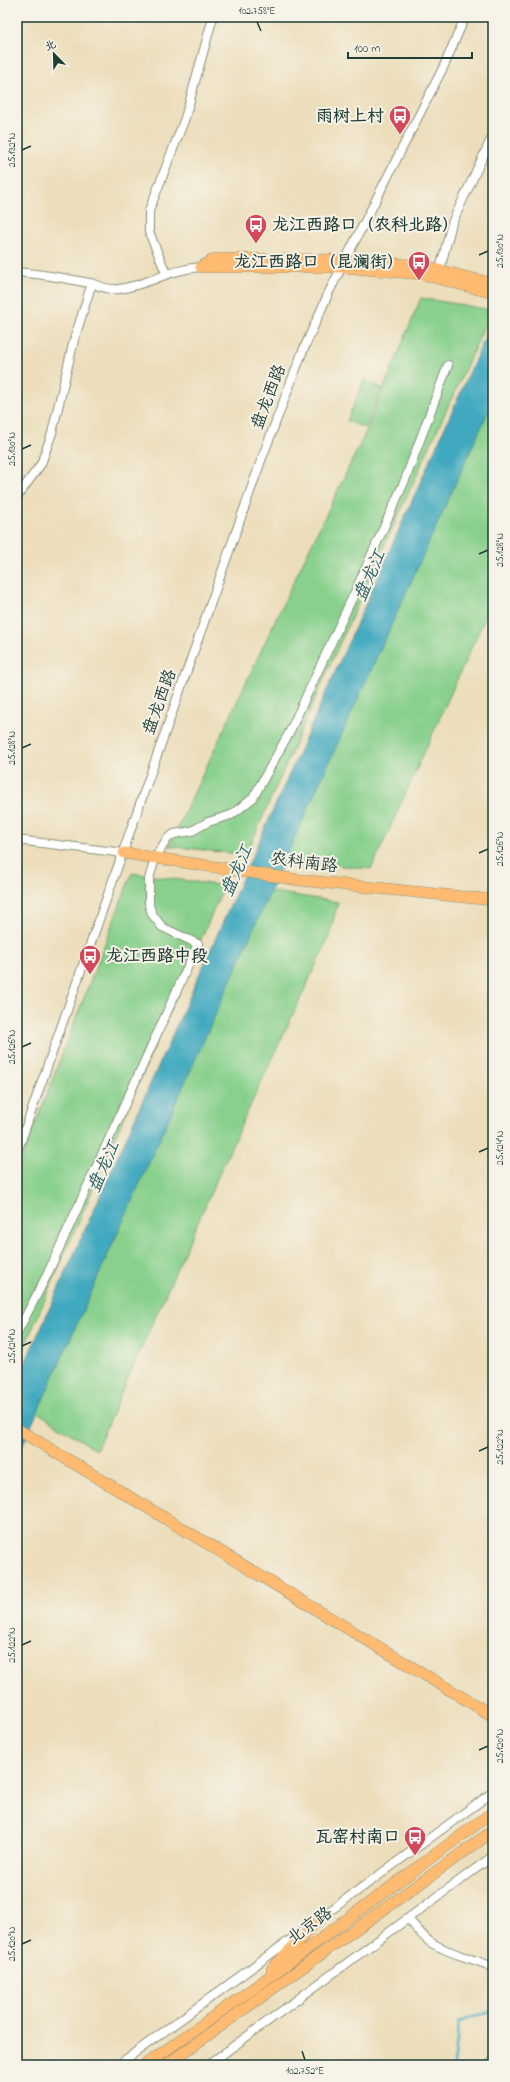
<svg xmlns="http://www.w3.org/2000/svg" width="510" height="2082" font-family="'Indie Flower','LXGW WenKai TC',sans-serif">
  <rect width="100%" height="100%" fill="#f7f3e8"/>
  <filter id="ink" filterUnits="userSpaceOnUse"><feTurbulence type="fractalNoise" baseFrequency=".025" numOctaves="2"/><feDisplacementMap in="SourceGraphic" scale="8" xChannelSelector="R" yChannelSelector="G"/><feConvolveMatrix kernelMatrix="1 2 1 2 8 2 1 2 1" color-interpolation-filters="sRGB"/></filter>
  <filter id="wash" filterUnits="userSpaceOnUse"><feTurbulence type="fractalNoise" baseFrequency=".012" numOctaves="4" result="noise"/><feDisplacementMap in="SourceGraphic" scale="16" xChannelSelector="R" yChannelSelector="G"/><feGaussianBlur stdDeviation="0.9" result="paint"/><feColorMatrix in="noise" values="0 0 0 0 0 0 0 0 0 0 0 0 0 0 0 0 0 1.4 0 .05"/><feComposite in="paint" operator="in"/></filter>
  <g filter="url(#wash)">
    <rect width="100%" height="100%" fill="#ecdebb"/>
    <path fill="#88d08c" stroke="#548660" d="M421,298L492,310L334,656L246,855L169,846L291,587L363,438Z
      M364,380L382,388L365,428L347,421Z
      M493,390V600L376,859L371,869L281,859Z
      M132,873L224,886L17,1364V1171Z
      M267,891L338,902L329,937L238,1132L96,1450L34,1410Z"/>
    <path fill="#3fa9bf" stroke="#2f737a" d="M493,320V401L267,899L17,1458V1381Z"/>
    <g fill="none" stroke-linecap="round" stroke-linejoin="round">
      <path stroke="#3fa9bf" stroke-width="2.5" d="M454,2065L459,2022L493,2010"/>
    </g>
  </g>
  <g filter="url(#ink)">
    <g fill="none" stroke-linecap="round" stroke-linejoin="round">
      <g stroke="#868e78" stroke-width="10">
        <path id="minor" d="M440,269L452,223L493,135
          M17,272C41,274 65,278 89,283C99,285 109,291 119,289C148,285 170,269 201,267
          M166,273L149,232V211L185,118L213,17
          M17,497L41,464L52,433L74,340L92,283
          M17,840L124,853
          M17,1152L262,458L302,353L329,292L444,66L465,17
          M17,1333L47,1275L198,944L162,927L152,914L149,905V879L155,858L167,839L174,834L192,831L208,822L231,815L253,798L289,733L354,594L405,480L448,365
          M408,1919C415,1926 422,1936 430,1942C449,1954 472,1958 493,1967
          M316,1921L493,1792
          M118,2065L305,1929
          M208,2065L493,1856
          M489,2065L493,2061"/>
      </g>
      <g stroke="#868e78" stroke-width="12">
        <path id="major" d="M201,267L215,259L347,260L423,266L493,284
          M201,267H342L422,274L493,293
          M124,853L299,880L493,900
          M17,1429L493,1716
          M272,1969L320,1918
          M145,2065L254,1988L493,1812
          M166,2065L493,1831"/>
      </g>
      <use href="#minor" stroke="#fff" stroke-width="8"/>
      <use href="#major" stroke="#ffbb71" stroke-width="11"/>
    </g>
  </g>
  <path fill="none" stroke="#1f3d34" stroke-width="1.5" d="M257,22L261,31M22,150L31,146M479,255L488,251M22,449L31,445M479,554L488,550M22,748L31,744M479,853L488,849M22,1047L31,1043M479,1152L488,1148M22,1346L31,1342M479,1451L488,1447M22,1645L31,1641M479,1750L488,1746M22,1944L31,1940M302,2051L305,2060"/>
  <defs>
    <g id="bus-pin" transform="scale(1.15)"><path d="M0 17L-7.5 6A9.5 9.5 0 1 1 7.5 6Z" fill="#d1495b" stroke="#f7f3e8"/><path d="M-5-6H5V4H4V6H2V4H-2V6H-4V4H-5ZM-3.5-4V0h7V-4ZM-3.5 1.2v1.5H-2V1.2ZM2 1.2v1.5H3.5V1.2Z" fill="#fff"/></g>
  </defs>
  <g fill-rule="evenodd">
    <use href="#bus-pin" x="400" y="116"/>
    <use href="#bus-pin" x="256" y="225"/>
    <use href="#bus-pin" x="419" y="262"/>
    <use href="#bus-pin" x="90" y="956"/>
    <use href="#bus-pin" x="415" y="1837"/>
  </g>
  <g text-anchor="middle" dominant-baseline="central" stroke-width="4" stroke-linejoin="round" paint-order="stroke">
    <g font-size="17" font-weight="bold" fill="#1f3d34" stroke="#f7f3e8" text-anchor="end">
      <text x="384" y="116">雨树上村</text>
      <text x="272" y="225" text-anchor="start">龙江西路口（农科北路）</text>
      <text x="404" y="262">龙江西路口（昆澜街）</text>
      <text x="106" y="956" text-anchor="start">龙江西路中段</text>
      <text x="400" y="1837">瓦窑村南口</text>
    </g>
    <g font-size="17" fill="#1f3d34" stroke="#f7f3e8">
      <text transform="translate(269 397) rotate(-69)">盘龙西路</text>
      <text transform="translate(160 702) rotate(-70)">盘龙西路</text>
      <text transform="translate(304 863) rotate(7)">农科南路</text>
      <text transform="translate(310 1926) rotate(-36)">北京路</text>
    </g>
    <g font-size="18" font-style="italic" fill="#295d5e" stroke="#f7f3e8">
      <text transform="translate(371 576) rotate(-66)">盘龙江</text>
      <text transform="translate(238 871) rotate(-66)">盘龙江</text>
      <text transform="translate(105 1167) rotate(-66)">盘龙江</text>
    </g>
  </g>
  <rect width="510" height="2082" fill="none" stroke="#f7f3e8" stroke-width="44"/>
  <g transform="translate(54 54) rotate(337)" stroke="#f7f3e8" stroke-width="3" paint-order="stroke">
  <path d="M0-3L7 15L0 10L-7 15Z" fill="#1f3d34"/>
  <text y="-6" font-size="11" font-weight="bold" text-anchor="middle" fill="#1f3d34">北</text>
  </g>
  <path d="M348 52v6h124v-6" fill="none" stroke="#1f3d34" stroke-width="2"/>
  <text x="354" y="52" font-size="12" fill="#1f3d34" stroke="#f7f3e8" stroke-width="3" paint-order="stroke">100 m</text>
  <rect x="22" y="22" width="466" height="2038" fill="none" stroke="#1f3d34" stroke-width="1.5"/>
  <g font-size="10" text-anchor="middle" fill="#1f3d34">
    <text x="257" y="14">102.758°E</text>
    <text transform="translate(11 150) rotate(-90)" y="4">25.132°N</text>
    <text transform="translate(499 251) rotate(-90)" y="4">25.130°N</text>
    <text transform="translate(11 449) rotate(-90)" y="4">25.130°N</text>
    <text transform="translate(499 550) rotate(-90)" y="4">25.128°N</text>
    <text transform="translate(11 748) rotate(-90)" y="4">25.128°N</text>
    <text transform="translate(499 849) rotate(-90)" y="4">25.126°N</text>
    <text transform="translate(11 1047) rotate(-90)" y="4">25.126°N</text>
    <text transform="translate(499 1148) rotate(-90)" y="4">25.124°N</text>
    <text transform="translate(11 1346) rotate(-90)" y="4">25.124°N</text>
    <text transform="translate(499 1447) rotate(-90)" y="4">25.122°N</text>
    <text transform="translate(11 1645) rotate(-90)" y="4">25.122°N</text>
    <text transform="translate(499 1746) rotate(-90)" y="4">25.120°N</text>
    <text transform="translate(11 1944) rotate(-90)" y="4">25.120°N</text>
    <text x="305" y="2074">102.752°E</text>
  </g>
</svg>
